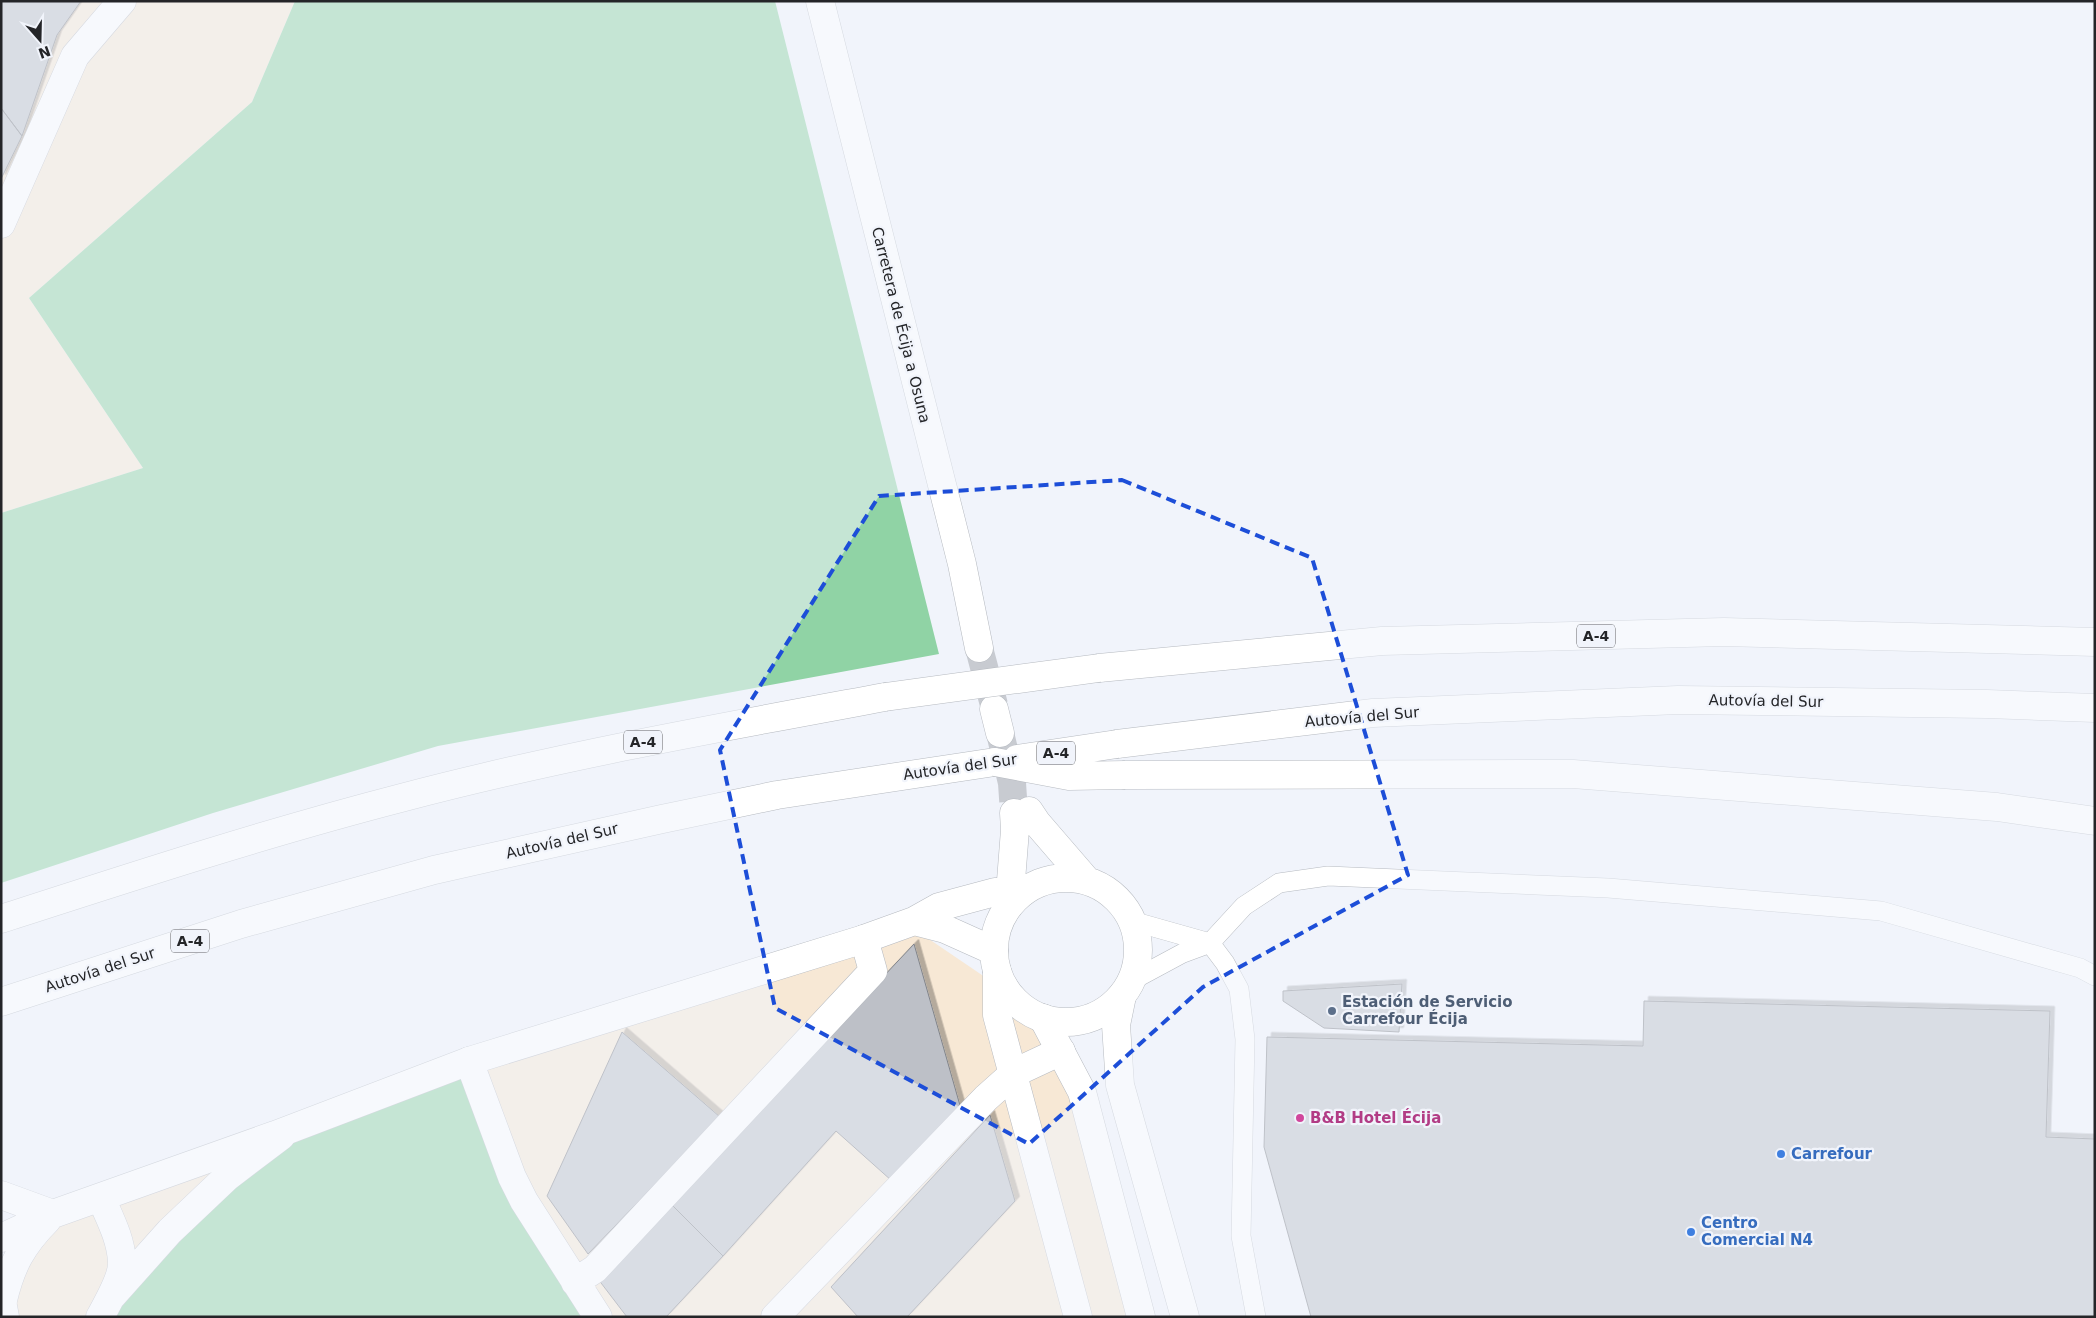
<svg xmlns="http://www.w3.org/2000/svg" width="2096" height="1318" font-family="'DejaVu Sans',sans-serif">
  <defs>
    <filter id="shadow"><feDropShadow dx="4.5" dy="-4.5" stdDeviation="0" flood-color="#0004"/></filter>
  </defs>
  <rect width="100%" height="100%" fill="#f1f4fb"/>
  <path fill="#f7e8d5" d="M1,1H295L252,102L29,298L143,468L1,513Z
    M886,931L923,935L1007,992L1023,1008L1043,1018L1061,1051L1141,1317H5L53,1214Z"/>
  <path fill="#90d3a5" d="M295,1H775L939,654L438,746L213,813L1,883V513L143,468L29,298L252,102Z
    M469,1061L512,1177L598,1317H100L290,1129Z"/>
  <path fill="#bdc0c7" stroke="#82858b" filter="url(#shadow)" d="M1,1H81L57,35L22,136L1,108Z
    M1,108L22,136L1,179Z
    M914,944L961,1109L892,1181L836,1131L723,1256L670,1203Z
    M1402,984L1399,1032L1324,1028L1283,1001V991Z
    M1644,1001L2050,1011L2046,1137L2095,1139V1317H1311L1264,1147L1267,1037L1643,1046Z
    M622,1032L720,1117L588,1254L547,1196Z
    M990,1115L1015,1201L907,1317H858L831,1287Z
    M670,1203L723,1256L666,1317H627L598,1279Z"/>
  <g fill="none" stroke-linecap="round" stroke-linejoin="round">
    <path stroke="#c8cbd1" stroke-width="28" stroke-dasharray="28 14" stroke-linecap="butt" d="M979,648L994,705
      M1000,733L1012,783L1014,813"/>
    <g stroke="#b6bac0" stroke-width="20">
      <path id="service" d="M1132,921L1210,943L1225,963L1239,989L1245,1039L1241,1236L1256,1317
        M1131,981L1183,953L1210,943L1244,906L1279,883L1328,876L1608,888L1881,911L2080,968L2095,976"/>
    </g>
    <g stroke="#b6bac0" stroke-width="29">
      <path id="minor" d="M1,224L75,56L122,1
        M997,971V1015L1078,1317
        M469,1061L512,1177L524,1201L598,1317
        M575,1282L595,1269L873,971L864,939
        M112,1296L170,1231L227,1177L281,1136
        M100,1317C107,1304 123,1277 122,1262C121,1239 110,1219 101,1198
        M775,1317L986,1098L1014,1073L1061,1051"/>
    </g>
    <g stroke="#b6bac0" stroke-width="29">
      <path id="tertiary" d="M914,921L945,929L994,951
        M1122,996L1116,1025L1120,1085L1185,1317
        M1043,1018L1082,1092L1141,1317
        M1,1195L53,1214
        M1,1238L53,1214L275,1135L469,1061L864,939L914,921L939,907L995,892L1024,891
        M3,1300C11,1266 22,1245 47,1220"/>
    </g>
    <g stroke="#b6bac0" stroke-width="29">
      <path id="secondary" d="M820,1L962,564L979,648
        M994,709L1000,733
        M1029,811L1037,823L1087,881
        M994 950a72 72 0 1 1 144 0a72 72 0 1 1-144 0Z
        M1009,906L1015,830L1014,813
        M1,1296L5,1317"/>
    </g>
    <g stroke="#b6bac0" stroke-width="29">
      <path id="motorway" d="M1099,668L1382,641L1724,632L2095,642
        M1117,744L1373,713L1678,700L1987,704L2095,708
        M1125,775L1573,774L1997,807L2095,821
        M1,919C134,876 266,833 401,798C560,756 723,727 885,697
        M1,1002L241,924L434,870L662,819L777,795L995,762"/>
    </g>
    <use href="#service" stroke="#fff" stroke-width="19"/>
    <use href="#minor" stroke="#fff" stroke-width="28"/>
    <use href="#tertiary" stroke="#fff" stroke-width="28"/>
    <use href="#secondary" stroke="#fff" stroke-width="28"/>
    <use href="#motorway" stroke="#fff" stroke-width="28"/>
    <g stroke="#b6bac0" stroke-width="29" stroke-linecap="butt">
      <path id="motorway-bridge" d="M885,697L1099,668
        M1017,759L1117,744
        M995,762L1069,776L1125,775"/>
    </g>
    <use href="#motorway-bridge" stroke="#fff" stroke-width="28"/>
  </g>
  <path d="M0 0H2096V1318H0ZM1122,480L1312,558L1408,875L1203,987L1029,1144L775,1008L720,750L879,496Z" fill="#f1f4fb" fill-opacity=".55" fill-rule="evenodd"/>
  <path fill="none" stroke="#1d4ed8" stroke-width="4" stroke-dasharray="10 6" stroke-linejoin="round" d="M1122,480L1312,558L1408,875L1203,987L1029,1144L775,1008L720,750L879,496Z"/>
  <circle fill="#5c6f8a" stroke="#f1f4fb" stroke-width="2" cx="1332" cy="1011" r="5"/>
  <circle fill="#d1479c" stroke="#f1f4fb" stroke-width="2" cx="1300" cy="1118" r="5"/>
  <g fill="#3f7fe0" stroke="#f1f4fb" stroke-width="2">
    <circle cx="1781" cy="1154" r="5"/>
    <circle cx="1691" cy="1232" r="5"/>
  </g>
  <g text-anchor="middle" dominant-baseline="central" stroke-width="4.5" stroke-linejoin="round" paint-order="stroke">
    <g fill="#f1f4fb" stroke="#626367" stroke-width="1">
      <rect x="1577" y="624.5" width="38" height="23" rx="4"/>
      <rect x="624" y="730.5" width="38" height="23" rx="4"/>
      <rect x="1037" y="741.5" width="38" height="23" rx="4"/>
      <rect x="171" y="929.5" width="38" height="23" rx="4"/>
    </g>
    <g font-size="14" font-weight="bold" fill="#242528">
      <text x="1596" y="636">A-4</text>
      <text x="643" y="742">A-4</text>
      <text x="1056" y="753">A-4</text>
      <text x="190" y="941">A-4</text>
    </g>
    <g font-size="15" fill="#242528" stroke="#f1f4fb">
      <text transform="translate(901 325) rotate(76)">Carretera de Écija a Osuna</text>
      <text transform="translate(1766 701) rotate(1)">Autovía del Sur</text>
      <text transform="translate(1362 717) rotate(-5)">Autovía del Sur</text>
      <text transform="translate(960 767) rotate(-8)">Autovía del Sur</text>
      <text transform="translate(562 841) rotate(-13)">Autovía del Sur</text>
      <text transform="translate(100 970) rotate(-18)">Autovía del Sur</text>
    </g>
    <g font-size="15" font-weight="bold" fill="#4e5e75" stroke="#f1f4fb" text-anchor="start">
      <text x="1342" y="1002">Estación de Servicio<tspan x="1342" dy="17">Carrefour Écija</tspan></text>
    </g>
    <g font-size="15" font-weight="bold" fill="#b23c85" stroke="#f1f4fb" text-anchor="start">
      <text x="1310" y="1118">B&amp;B Hotel Écija</text>
    </g>
    <g font-size="15" font-weight="bold" fill="#366cbe" stroke="#f1f4fb" text-anchor="start">
      <text x="1791" y="1154">Carrefour</text>
      <text x="1701" y="1223">Centro<tspan x="1701" dy="17">Comercial N4</tspan></text>
    </g>
  </g>
  <rect width="2096" height="1318" fill="none" stroke="#242528" stroke-width="5"/>
  <g transform="translate(40 40) rotate(160)" stroke="#f1f4fb" stroke-width="4" paint-order="stroke">
  <path d="M0-4L9 19L0 12L-9 19Z" fill="#242528"/>
  <text y="-8" font-size="14" font-weight="bold" text-anchor="middle" fill="#242528">N</text>
  </g>
</svg>
